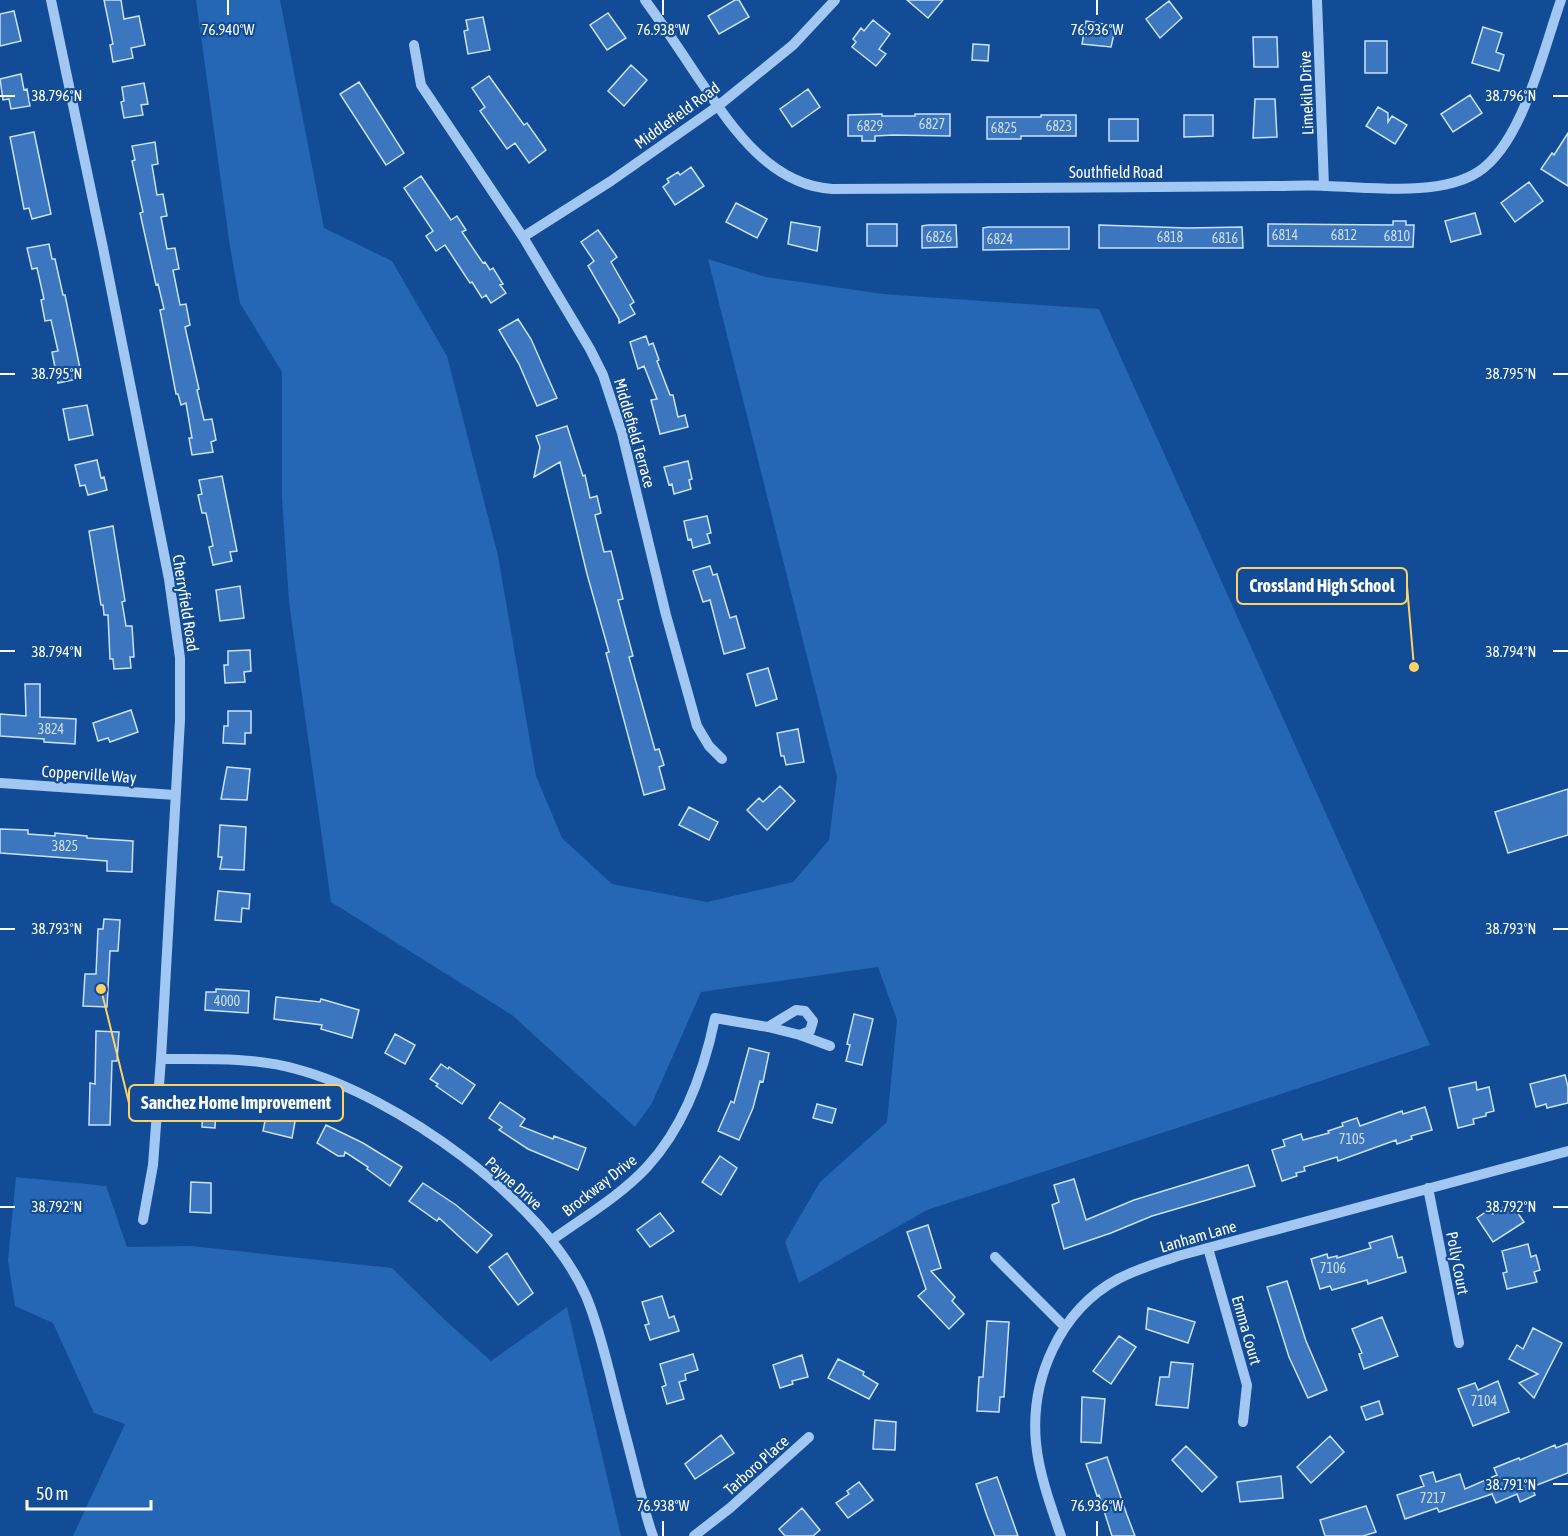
<svg xmlns="http://www.w3.org/2000/svg" width="1568" height="1536" font-family="'Asap Condensed',sans-serif">
  <rect width="100%" height="100%" fill="#124c96"/>
  <path fill="#2566b5" d="M196,0H280L324,228L392,261L447,356L498,556L536,776L562,838L612,884L707,902L793,882L829,840L837,777L708,259L766,277L883,294L1099,309L1430,1045L927,1210L799,1283L785,1242L820,1182L887,1122L897,1020L878,967L701,992L652,1103L635,1127L512,1015L331,902L289,602L282,498V372L240,303L230,247Z
    M16,1177L106,1186L127,1247L191,1246L392,1268L446,1321L491,1361L567,1307L621,1536H73L125,1424L94,1413L53,1323L15,1306L8,1260Z"/>
  <path fill="#3b76be" stroke="#cae1fd" stroke-width="1.5" d="M104,0H121L124,19L139,16L145,45L131,48L133,58L113,62L110,45L113,44Z
    M735,0H739L749,17L719,34L708,16Z
    M907,0H943L928,18Z
    M1169,1L1182,18L1160,38L1146,19Z
    M14,11L21,41L0,46V14Z
    M608,13L626,38L607,50L590,25Z
    M483,17L490,50L468,54L464,31L468,30L466,20Z
    M873,20L890,34L879,49L886,54L876,66L852,47L856,42L853,39L861,28L864,31Z
    M1086,21L1116,26L1111,47L1082,44Z
    M1483,27L1502,33L1496,52L1504,55L1499,71L1472,63Z
    M1253,37H1277L1278,67H1254Z
    M1365,41H1387V73H1365Z
    M973,44L989,45L988,61L972,60Z
    M631,65L647,80L624,106L608,91Z
    M21,74L24,90L27,89L30,106L11,109L9,99L3,100L0,79Z
    M489,76L524,125L527,123L546,150L529,163L515,143L507,149L480,111L485,107L472,88Z
    M359,82L404,153L386,165L340,94Z
    M144,83L148,104L141,105L143,115L124,118L121,102L124,101L122,87Z
    M808,89L820,107L792,127L780,109Z
    M1470,95L1482,113L1453,132L1441,114Z
    M1255,99H1275L1277,137L1253,138Z
    M1378,107L1388,113V122L1392,116L1407,125L1395,144L1366,126Z
    M882,114V116H915V114H950V136L893,135L875,136V141H862V136H848V115Z
    M1041,115H1076V136H1021V139H987V117H1041Z
    M1184,115H1213V136L1184,137Z
    M1109,119H1138V141H1109Z
    M34,132L51,214L32,219L29,208L24,209L10,137Z
    M1568,133V186L1541,169L1552,153L1554,155Z
    M155,142L158,164L152,165L157,195L163,194L167,216L161,217L167,249L175,248L179,269L173,270L180,305L186,304L190,325L185,327L199,389L197,390L204,420L212,419L216,440L211,442L213,452L192,455L189,438H192L186,403L181,405L178,394H176L160,310L164,309L158,284L156,285L140,213L143,212L132,161L135,160L132,146Z
    M691,167L704,186L675,205L663,187L669,182L667,179L678,172L680,175Z
    M421,176L451,220L457,216L466,230L462,232L483,263L485,262L490,270L493,268L503,284L500,285L506,293L491,303L486,295L482,298L472,282L470,283L445,245L436,251L426,236L433,231L404,188Z
    M1529,182L1543,201L1515,222L1501,203Z
    M736,203L767,219L757,238L726,222Z
    M1475,213L1481,234L1451,242L1445,221Z
    M1393,221H1406V225H1414L1413,247L1268,246V224L1393,225Z
    M791,222L820,227L817,251L788,244Z
    M867,224H897V246H867Z
    M928,225H956L957,247L922,248V226Z
    M1099,225L1187,228L1242,227L1243,248H1099Z
    M989,227H1069V249L983,250V228Z
    M598,230L617,257L611,262L634,302L630,305L635,314L619,323V319L588,266L594,261L581,242Z
    M49,244L52,259H55L63,295H65L82,378L58,383L52,352L58,351L51,320L45,321L41,300L44,299L37,268L32,269L27,248Z
    M518,319L531,339L557,398L537,406L519,364L499,330Z
    M646,336L649,345L653,343L659,360L657,361L670,395H673L678,417L685,415L688,427L660,434L651,400L657,399L644,366L638,369L630,342Z
    M87,405L93,435L69,440L63,409Z
    M567,426L583,476L585,475L590,498L597,496L601,513L595,515L604,552L611,551L623,599L618,600L633,656L629,657L655,750L659,749L664,765L659,767L665,789L644,795L606,653L609,652L587,574L560,462L534,477L540,447L536,436Z
    M97,460L101,478L104,477L107,490L88,495L85,485L80,486L75,465Z
    M688,461L692,479L689,480L691,489L674,494L672,484L669,485L664,467Z
    M222,476L237,551L230,552L232,561L213,565L209,547L213,546L206,513H202L198,495L202,494L199,480Z
    M707,516L711,533L707,534L710,543L693,548L691,539L688,540L684,521Z
    M113,526L125,601L122,602L126,626H132L134,657H130L131,668L114,669L113,659H110L108,615H104L103,605H101L89,531Z
    M710,566L713,575L717,574L730,618L736,616L745,648L724,654L710,600L703,602L693,571Z
    M240,586L244,618L220,621L216,590Z
    M250,650L251,671L244,672L245,682L225,683L224,665H228V651Z
    M768,668L777,699L756,706L747,674Z
    M25,684H40V717L76,719L75,744L44,742V739L0,736V714L26,716Z
    M131,710L138,732L110,742L108,738L98,741L93,723Z
    M228,711H251V733H245V744L223,743L224,726H228Z
    M798,729L804,762L786,765L784,756H781L777,733Z
    M227,767L250,769L247,800L221,799Z
    M780,786L795,801L767,830L747,810L759,798L763,802Z
    M1568,789V835L1508,853L1495,812Z
    M689,807L718,822L709,840L679,825Z
    M220,825L246,827L244,870L220,869L222,857H218Z
    M0,829L28,830V834L55,836V833L87,836V838L133,841L132,872L107,871V861L0,853Z
    M218,891L250,894L249,909L242,908L241,922L215,920Z
    M104,919L120,920L118,951H110L107,1007L83,1006L85,974H96L98,929H103Z
    M216,989L249,991L248,1013L205,1010L206,992H216Z
    M276,997L320,1002L321,999L359,1010L352,1038L321,1029L322,1025L274,1019Z
    M854,1014L873,1019L862,1065L846,1061L850,1045L847,1044Z
    M96,1031L119,1032L117,1061H112L110,1125H89L90,1083L95,1084Z
    M395,1034L415,1045L405,1064L385,1053Z
    M749,1048L769,1053L763,1082L760,1081L753,1108L739,1140L718,1131L731,1101L734,1103Z
    M441,1064L448,1069L449,1067L475,1085L462,1104L436,1086L438,1084L430,1079Z
    M1565,1075L1568,1087V1103L1547,1108L1546,1104L1536,1107L1530,1084Z
    M1476,1082L1477,1090L1489,1087L1494,1111L1486,1113V1116L1473,1119L1474,1124L1458,1128L1449,1088Z
    M500,1102L525,1119L520,1126L553,1139L554,1136L586,1148L578,1170L528,1149L499,1130L502,1127L489,1118Z
    M203,1104L216,1105L215,1128L202,1127Z
    M817,1104L836,1109L832,1123L813,1118Z
    M1425,1107L1432,1130L1411,1136L1412,1139L1397,1144L1396,1140L1338,1161L1337,1157L1304,1167L1305,1171L1296,1173L1297,1176L1282,1181L1272,1150L1285,1146L1283,1140L1301,1134L1303,1140L1329,1133L1328,1131L1343,1126L1342,1123L1357,1118L1360,1126L1402,1111L1403,1114Z
    M267,1111L296,1116L292,1138L263,1131Z
    M326,1125L363,1143L402,1167L390,1186L367,1169L368,1167L345,1152L344,1156H338L317,1143Z
    M720,1156L737,1168L721,1195L702,1182Z
    M1248,1165L1255,1186L1152,1216L1111,1233L1064,1249L1052,1205L1059,1202L1054,1185L1074,1179L1086,1220L1134,1200Z
    M191,1182L211,1183V1213L190,1212Z
    M423,1183L456,1205L492,1235L477,1253L439,1218L437,1221L409,1201Z
    M1511,1203L1524,1222L1493,1242L1477,1218L1490,1209L1493,1214Z
    M660,1213L674,1231L650,1247L637,1230Z
    M928,1225L941,1268L931,1271L955,1297L952,1301L964,1314L949,1329L918,1296L926,1289L907,1232Z
    M1392,1236L1398,1258L1402,1257L1406,1272L1368,1284L1367,1280L1332,1290L1330,1286L1320,1289L1311,1259L1327,1254L1328,1258L1337,1256V1258L1371,1248L1369,1243Z
    M1528,1244L1531,1257L1536,1255L1540,1270L1534,1272L1537,1282L1507,1289L1503,1273L1507,1272L1502,1251Z
    M507,1253L533,1293L518,1305L489,1267Z
    M1287,1281L1306,1341L1327,1390L1308,1398L1289,1357L1267,1287Z
    M662,1296L669,1318L674,1316L679,1331L650,1340L645,1325L649,1324L642,1302Z
    M1148,1308L1195,1322L1188,1343L1146,1329Z
    M1382,1317L1398,1356L1364,1369L1359,1354L1362,1353L1352,1329Z
    M987,1321L1009,1322L1004,1397H1000L999,1412L977,1411L979,1377H983Z
    M1533,1328L1562,1343L1534,1398L1519,1383L1538,1374L1509,1359L1517,1345L1523,1349Z
    M1119,1336L1136,1347L1111,1384L1093,1371Z
    M693,1354L698,1370L685,1374L686,1380L679,1382L684,1399L667,1404L662,1387L666,1385L660,1364Z
    M802,1355L808,1377L792,1381L793,1384L780,1388L773,1365Z
    M838,1359L864,1372L863,1375L878,1384L869,1399L828,1378Z
    M1171,1362L1193,1364L1188,1408L1156,1405L1160,1377H1169Z
    M1498,1381L1509,1412L1473,1426L1458,1389L1475,1383L1478,1390Z
    M1082,1397L1105,1399L1101,1443L1081,1442Z
    M1379,1401L1383,1414L1366,1420L1361,1407Z
    M875,1420L896,1422L895,1450L873,1449Z
    M721,1435L734,1453L695,1479L685,1464Z
    M1330,1436L1344,1452L1311,1483L1297,1467Z
    M1568,1443V1473L1532,1487L1535,1495L1520,1502L1517,1494L1496,1503L1492,1494L1439,1512L1437,1508L1405,1519L1397,1495L1424,1486L1420,1476L1433,1472L1436,1482L1460,1474L1465,1489L1497,1475L1494,1468L1519,1458L1520,1460L1555,1445L1556,1448Z
    M1186,1446L1217,1477L1202,1492L1172,1460Z
    M1107,1457L1127,1515L1135,1536H1112L1099,1495L1097,1496L1086,1464Z
    M1281,1476L1283,1498L1240,1502L1237,1482Z
    M997,1477L1018,1536H995L987,1516L976,1484Z
    M859,1482L873,1500L848,1518L836,1503L849,1494L847,1491Z
    M1366,1506L1376,1532L1363,1536H1325L1320,1520Z
    M802,1508L820,1530L813,1536H785L779,1529Z"/>
  <g fill="none" stroke-linecap="round" stroke-linejoin="round">
    <path stroke="#a2c7f3" stroke-width="10" d="M51,0L103,248L169,579L180,658V720L161,1059L153,1165L143,1220
      M645,0C663,25 680,50 697,76C730,124 768,185 832,189C980,189 1128,187 1276,186C1293,186 1310,185 1326,186C1370,187 1439,197 1478,172C1523,143 1543,50 1561,0
      M1317,0L1324,186
      M414,45L421,85L523,237L590,349L603,375L622,433L666,615L697,726L709,746L722,759
      M523,237L611,181L718,106L793,45L835,0
      M0,783L175,795
      M800,1035L830,1046
      M161,1059C206,1059 253,1057 296,1069C395,1095 545,1201 586,1296C597,1322 604,1351 611,1378C620,1415 630,1451 639,1488C644,1504 647,1521 653,1536
      M1428,1188L1459,1343
      M552,1240C584,1217 620,1196 647,1167C684,1127 704,1071 715,1018L768,1027L796,1010L805,1011L813,1021L810,1031L800,1035L768,1027
      M1208,1248L1247,1385L1243,1422
      M995,1257L1065,1327
      M694,1536L730,1508L809,1437
      M1061,1536C1051,1507 1039,1474 1036,1443C1030,1379 1060,1310 1118,1279C1137,1269 1158,1263 1178,1256L1568,1151"/>
  </g>
  <path fill="none" stroke="#fff" stroke-width="2" d="M228,0V15M663,0V15M1097,0V15M0,96H15M1553,96H1568M0,374H15M1553,374H1568M0,651H15M1553,651H1568M0,929H15M1553,929H1568M0,1207H15M1553,1207H1568M1553,1484H1568M663,1521V1536M1097,1521V1536"/>
  <g text-anchor="middle" dominant-baseline="central" stroke-width="4.5" stroke-linejoin="round" paint-order="stroke">
    <g font-size="14" fill="#ceddef">
      <text x="932" y="124">6827</text>
      <text x="870" y="126">6829</text>
      <text x="1059" y="126">6823</text>
      <text x="1004" y="128">6825</text>
      <text x="1285" y="235">6814</text>
      <text x="1344" y="235">6812</text>
      <text x="1397" y="236">6810</text>
      <text x="939" y="237">6826</text>
      <text x="1170" y="237">6818</text>
      <text x="1225" y="238">6816</text>
      <text x="1000" y="239">6824</text>
      <text x="51" y="729">3824</text>
      <text x="65" y="846">3825</text>
      <text x="227" y="1001">4000</text>
      <text x="1352" y="1139">7105</text>
      <text x="1333" y="1268">7106</text>
      <text x="1484" y="1401">7104</text>
      <text x="1433" y="1498">7217</text>
    </g>
    <g font-size="16" fill="#fff" stroke="#124c96">
      <text transform="translate(1306 93) rotate(-92)">Limekiln Drive</text>
      <text transform="translate(677 115) rotate(-36)">Middlefield Road</text>
      <text x="1116" y="172">Southfield Road</text>
      <text transform="translate(635 433) rotate(74)">Middlefield Terrace</text>
      <text transform="translate(186 603) rotate(81)">Cherryfield Road</text>
      <text transform="translate(89 774) rotate(4)">Copperville Way</text>
      <text transform="translate(514 1183) rotate(42)">Payne Drive</text>
      <text transform="translate(599 1185) rotate(-38)">Brockway Drive</text>
      <text transform="translate(1198 1236) rotate(-16)">Lanham Lane</text>
      <text transform="translate(1458 1263) rotate(79)">Polly Court</text>
      <text transform="translate(1247 1330) rotate(74)">Emma Court</text>
      <text transform="translate(756 1465) rotate(-42)">Tarboro Place</text>
    </g>
  </g>
  <g font-size="15" text-anchor="middle" fill="#fff" stroke="#124c96" stroke-width="4.5" stroke-linejoin="round" paint-order="stroke">
    <text x="228" y="35">76.940°W</text>
    <text x="663" y="35">76.938°W</text>
    <text x="1097" y="35">76.936°W</text>
    <text x="57" y="101">38.796°N</text>
    <text x="1511" y="101">38.796°N</text>
    <text x="57" y="379">38.795°N</text>
    <text x="1511" y="379">38.795°N</text>
    <text x="57" y="657">38.794°N</text>
    <text x="1511" y="657">38.794°N</text>
    <text x="57" y="934">38.793°N</text>
    <text x="1511" y="934">38.793°N</text>
    <text x="57" y="1212">38.792°N</text>
    <text x="1511" y="1212">38.792°N</text>
    <text x="1511" y="1490">38.791°N</text>
    <text x="663" y="1511">76.938°W</text>
    <text x="1097" y="1511">76.936°W</text>
  </g>
  <path fill="none" stroke="#ffd264" stroke-width="2" d="M1414 667L1407 586M101 989L129 1103"/>
  <g fill="#ffd264" stroke="#124c96" stroke-width="2">
    <circle cx="1414" cy="667" r="6"/>
    <circle cx="101" cy="989" r="6"/>
  </g>
  <g fill="#124c96" stroke="#ffd264" stroke-width="2">
    <rect x="1237" y="568" width="170" height="36" rx="6"/>
    <rect x="129" y="1085" width="214" height="36" rx="6"/>
  </g>
  <g font-size="18" text-anchor="middle" font-weight="bold" fill="#fff">
    <text x="1322" y="592">Crossland High School</text>
    <text x="236" y="1109">Sanchez Home Improvement</text>
  </g>
  <path d="M27 1500v9h124v-9" fill="none" stroke="#ffffff" stroke-width="3"/>
  <text x="36" y="1500" font-size="18" fill="#ffffff" stroke="#124c96" stroke-width="4.5" paint-order="stroke">50 m</text>
</svg>
